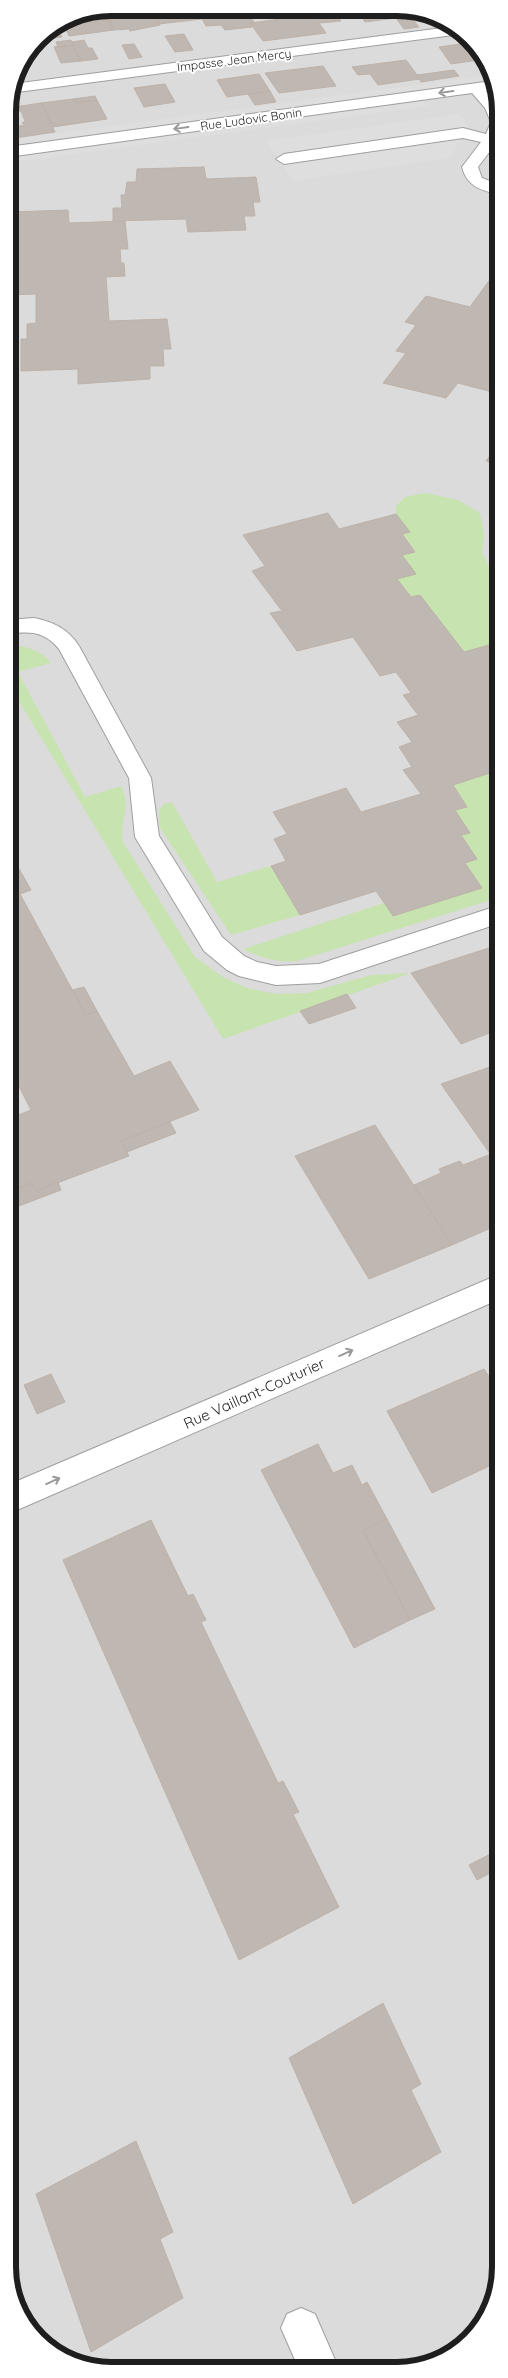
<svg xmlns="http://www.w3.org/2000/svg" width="508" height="2378" font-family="Quicksand,sans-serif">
  <rect width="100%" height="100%" fill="#eeebe5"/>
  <path fill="#dcdbdb" d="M111,8L423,11L475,43L500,98V2273L492,2307L470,2340L410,2370L91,2368L33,2335L8,2280V105L16,71L38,38L72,15Z"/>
  <path fill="#c7e3af" d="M425,493L458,500L480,513L484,534L482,553L500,588V642L464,652L420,595L411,597L397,579L415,574L402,555L415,552L402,534L409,532L396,514V506L405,497Z
    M8,645C24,645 41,650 51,663L18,672L85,797L121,786C132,807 119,821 123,842L195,957L223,977L247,988L277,994L307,993L371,975L411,973L223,1039L8,683Z
    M493,772L500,780V897L297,961C277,963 261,958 243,949L384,903L393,916L482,888L465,863L477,859L461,835L470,832L455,810L467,807L453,785Z
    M172,802L217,882L271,866L300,915L231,935L160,828L159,810L164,804Z"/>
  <path fill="#dedede" d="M489,75L491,80L8,146V140Z
    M424,101L428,106L8,163V158Z
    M459,114L468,125L450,158L293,181L266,141Z"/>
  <path fill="#beb7b2" stroke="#beb2a8" d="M111,7L205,9L104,20L99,10Z
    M205,9H245L254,22L250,23L252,27L225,30L221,25L206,26L202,19L159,24L154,15Z
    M357,10L406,11L419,27L404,29L396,18L365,22Z
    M334,12L341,21L319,23L326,33L263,41L250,23Z
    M154,15L160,25L130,31L129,29L114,30L109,19Z
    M109,19L114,30L69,36L64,25Z
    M61,25L63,29L59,30L62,37L37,40L56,26Z
    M184,34L193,50L175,52L165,36Z
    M71,40L73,45L58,47L56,42Z
    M84,40L88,48H92L98,59L81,61L72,42Z
    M474,42L479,53H474L479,60L451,64L439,47Z
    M134,44L142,57L129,59L122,45Z
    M73,45L81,61L61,63L54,47Z
    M406,60L420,79L378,85L370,74L358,75L352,67Z
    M323,66L336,86L279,93L265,73Z
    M454,70L459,76L421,82L417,75Z
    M259,74L270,91L227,97L217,80Z
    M165,84L175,102L144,107L134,88Z
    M270,91L276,102L255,105L248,94Z
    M95,96L97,100L76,103L73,99Z
    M73,99L76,103L97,100L107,119L53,127L41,103Z
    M41,103L55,132L8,139V128L25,125L22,123L25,121L21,111L8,112V108Z
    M204,167L206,179L256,177L260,202H253L255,216H244L246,230L188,232L186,219L113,221V208H122L121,195H125L127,182H136L137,169Z
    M68,210L69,223L125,221L128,249H120L121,263H124L125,276L106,277L109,321L167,319L171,349H163L164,366H150V379L78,384V369L21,371V339H27V324L36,323V294L8,295V239H11V212Z
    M500,251V394L458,383L446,398L383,383L406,353L396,351L416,325L405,322L426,296L470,307L499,267L489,265Z
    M500,442V465L486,461Z
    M328,513L339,529L396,514L410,532L402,534L415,552L402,555L416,574L397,579L411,597L420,595L464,652L500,642V780L493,772L453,785L467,807L455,810L470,833L461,835L477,859L465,863L482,888L393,916L376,891L300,915L271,866L286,861L274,839L287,834L273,812L346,788L361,812L421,794L403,770L412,767L399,747L412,742L397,722L418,715L403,695L411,693L396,672L380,676L353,637L297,651L270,613L282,611L252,571L265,566L243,535Z
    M8,806L19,825L8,829Z
    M14,860L31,890L20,894L86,1015L97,1011L134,1076L170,1061L199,1110L121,1141L129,1156L36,1191L32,1183L8,1192V1119L31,1110L8,1065V862Z
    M495,946L500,952V1029L461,1044L411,973Z
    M84,987L97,1011L86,1015L72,990Z
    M347,994L356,1008L309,1024L300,1011Z
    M490,1067L500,1074V1168L441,1084Z
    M170,1122L176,1133L127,1152L121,1141Z
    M375,1125L452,1245L369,1279L295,1156Z
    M491,1154L500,1168V1224L452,1245L414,1185L441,1173L439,1169L460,1161L463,1165Z
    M58,1182L61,1190L11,1209L8,1204V1192L32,1183L36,1191Z
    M484,1369L500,1394V1461L432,1493L387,1411Z
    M51,1374L65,1402L37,1414L24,1385Z
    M318,1444L333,1473L352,1465L362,1485L367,1482L387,1519L363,1530L410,1620L354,1648L261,1470Z
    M387,1519L435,1609L410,1620L363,1530Z
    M151,1520L188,1596L193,1594L206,1620L201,1622L278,1783L283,1781L299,1812L293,1814L339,1907L239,1960L63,1560Z
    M500,1849V1868L477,1880L469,1865Z
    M383,2003L421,2084L411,2090L441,2152L353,2204L289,2058Z
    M136,2141L173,2232L160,2239L183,2298L91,2352L36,2194Z"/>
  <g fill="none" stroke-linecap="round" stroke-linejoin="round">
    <g stroke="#9f9f9f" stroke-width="2">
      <path id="minor" d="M450,27L461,34L10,93L13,84Z
        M492,81L496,89L486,91L500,107V138L478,167L482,178L500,185V195C481,190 467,187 462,167L481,142L463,138L284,164L276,159L284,154L463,128L486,134L491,122L485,108L472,93L8,157V147Z
        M34,618C54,622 68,629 79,646L151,778L159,836L222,937L244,956L257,962L276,966L319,964L500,905V923L320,983L276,985L239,976L227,970L204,951L135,837L129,778L59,649C44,631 30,631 8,634V620Z
        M500,1274V1299L8,1514V1485Z
        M301,2308L315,2314L339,2369H299L281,2328L287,2314Z"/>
    </g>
    <use href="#minor" fill="#fff" fill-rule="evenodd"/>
  </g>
  <defs><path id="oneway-shaft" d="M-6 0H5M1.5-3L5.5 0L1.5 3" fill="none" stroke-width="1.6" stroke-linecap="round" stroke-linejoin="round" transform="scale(1.25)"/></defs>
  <g stroke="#9a9a9a">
    <use href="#oneway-shaft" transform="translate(446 92) rotate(172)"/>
    <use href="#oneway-shaft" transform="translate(181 128) rotate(172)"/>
    <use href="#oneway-shaft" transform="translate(346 1353) rotate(-24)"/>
    <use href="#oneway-shaft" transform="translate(53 1481) rotate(-24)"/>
  </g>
  <g text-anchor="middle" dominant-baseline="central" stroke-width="4" stroke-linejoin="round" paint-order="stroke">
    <g font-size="12" fill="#1e1e1e" stroke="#fff">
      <text transform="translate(234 60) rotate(-7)">Impasse Jean Mercy</text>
      <text transform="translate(251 119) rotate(-8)">Rue Ludovic Bonin</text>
    </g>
    <g font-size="15" fill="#1e1e1e" stroke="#fff">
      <text transform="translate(254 1393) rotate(-24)">Rue Vaillant-Couturier</text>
    </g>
  </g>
  <path d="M0 0H508V2378H0ZM111 16H397A95 95 0 0 1 492 111V2267A95 95 0 0 1 397 2362H111A95 95 0 0 1 16 2267V111A95 95 0 0 1 111 16Z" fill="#fff" fill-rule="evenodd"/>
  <path fill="none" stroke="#1e1e1e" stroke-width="6" d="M111 16H397A95 95 0 0 1 492 111V2267A95 95 0 0 1 397 2362H111A95 95 0 0 1 16 2267V111A95 95 0 0 1 111 16Z"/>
</svg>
